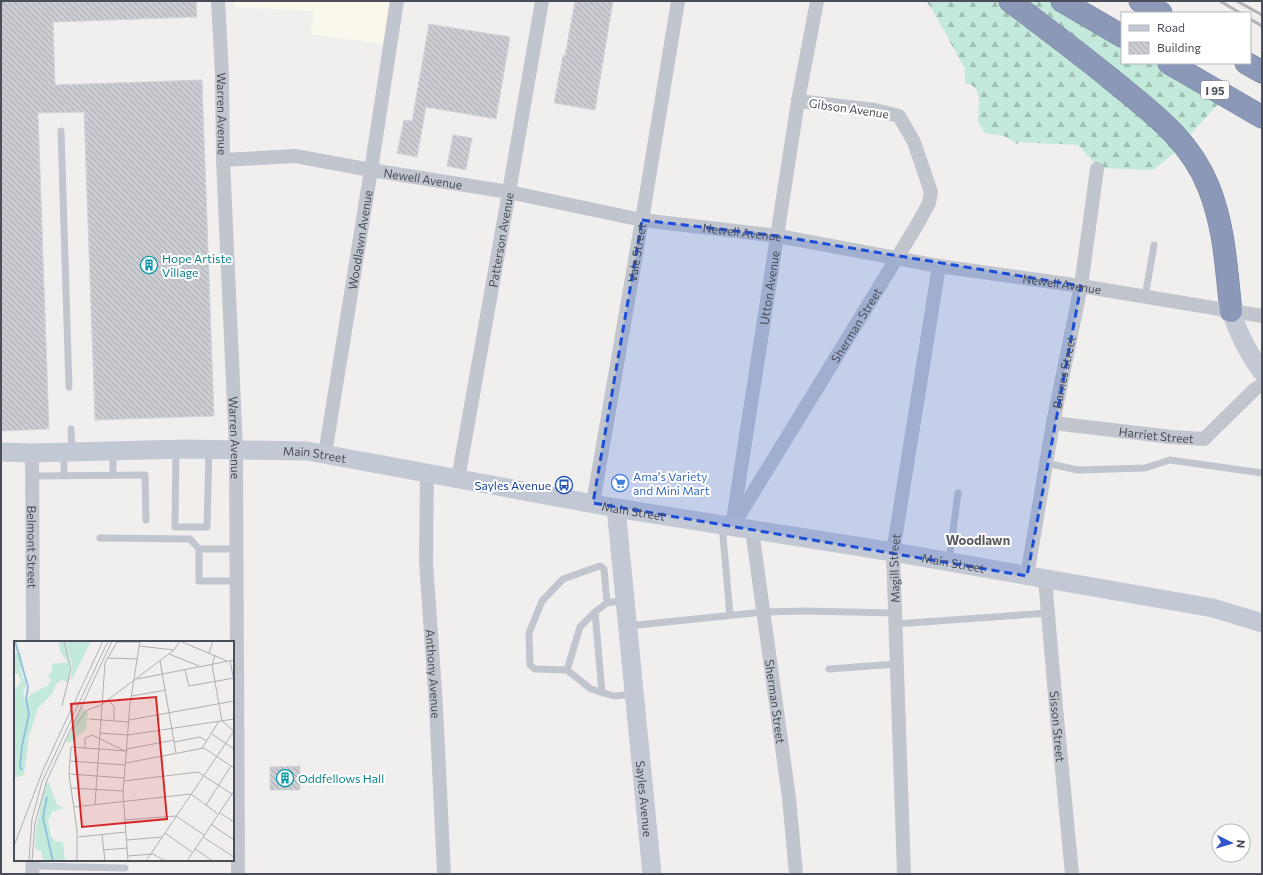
<svg xmlns="http://www.w3.org/2000/svg" width="1263" height="875" font-family="Commissioner,sans-serif">
  <defs>
    <pattern id="forest-firs" width="22" height="20" patternUnits="userSpaceOnUse"><rect width="22" height="20" fill="#c2e9d9"/><path d="M5 1l3.5 6h-7zM16 11l3.5 6h-7z" fill="#a0bfb3"/></pattern>
    <pattern id="building-back-hatch" width="6" height="6" patternUnits="userSpaceOnUse"><rect width="6" height="6" fill="#cccdd2"/><path d="M-1 5l2 2M0 0l6 6M5-1l2 2" fill="none" stroke="#a8a9ad"/></pattern>
  </defs>
  <rect width="100%" height="100%" fill="#f1efee"/>
  <path fill="#f9f8ea" d="M234,1H389L383,44L311,34L314,11L235,7Z"/>
  <path fill="url(#forest-firs)" d="M926,1H1064L1122,35V63H1170L1225,97L1185,140L1184,145L1153,170L1099,168L1078,145L1019,142L1017,144L1004,136L985,133L978,122L979,97L976,89L972,85L965,83V69L932,9Z"/>
  <path fill="url(#building-back-hatch)" stroke="#d3d4d9" d="M1,1H196L197,17L53,22L55,85L202,80L214,416L95,420L84,112L38,113L49,429L1,431Z
    M575,1H613L595,110L554,103L563,55L565,56Z
    M429,24L510,37L496,119L426,107L417,157L397,153L404,120L412,121Z
    M453,135L472,138L466,170L447,166Z
    M300,766V790H270V767Z"/>
  <g fill="none" stroke-linecap="round" stroke-linejoin="round">
    <g stroke="#7783a3" stroke-width="23">
      <path id="highway" d="M1010,1C1044,27 1078,52 1111,79C1150,111 1190,139 1209,188C1225,229 1226,268 1231,311
        M1062,1L1122,36
        M1140,1L1161,13
        M1169,63L1262,117
        M1246,63L1262,72"/>
    </g>
    <path stroke="#c1c6ce" stroke-width="7" d="M61,131L69,387
      M1145,297L1154,245
      M71,429L72,452
      M176,449L175,527H207L209,449
      M113,451V475
      M64,453V475
      M1046,463L1078,470L1145,468L1170,460L1262,473
      M32,476L145,475L146,520
      M722,525L730,615
      M100,538L190,539L199,549V581H237
      M199,549H237
      M949,561L958,493
      M607,603L604,569L600,566L563,579L542,601L529,633L530,665L535,669L567,670L591,689L614,696L633,694
      M595,612L602,693
      M895,624L1048,613
      M628,626L763,612L805,611L895,613
      M829,669L897,664
      M567,670L580,627L595,612L607,603L625,600
      M33,866L125,868"/>
    <g stroke="#c1c6ce" stroke-width="14">
      <path id="s1" d="M218,1L222,75L223,160L236,449L238,874"/>
      <path id="s2" d="M223,160L295,156L371,170L509,192L642,220L778,236L939,266L1081,286L1262,316"/>
      <path id="s3" d="M1053,423L1172,437L1204,439L1255,389L1262,385"/>
      <path id="s4" d="M32,453L33,642"/>
      <path id="s5" d="M325,454L371,170L397,1"/>
      <path id="s6" d="M427,473L426,562L436,706L444,874"/>
      <path id="s7" d="M458,479L509,192L542,1"/>
      <path id="s8" d="M593,503L642,220L678,1"/>
      <path id="s9" d="M733,520L798,101L817,1"/>
      <path id="s10" d="M732,527L917,225L929,203L931,192L914,142L899,116L875,110L798,101"/>
      <path id="s11" d="M752,530L789,798L796,874"/>
      <path id="s12" d="M1027,576L1053,423L1081,286L1097,169"/>
      <path id="s13" d="M1045,579L1056,707L1072,874"/>
      <path d="M32,874L33,860"/>
      <path id="s14" d="M904,874L893,552L939,266"/>
    </g>
    <g stroke="#c3c8d5" stroke-width="19">
      <path d="M1231,311C1238,333 1248,353 1262,372"/>
      <path id="s15" d="M1,452L32,453L186,449L307,451L616,508L893,552L1213,608L1262,623"/>
      <path id="s16" d="M616,508L652,874"/>
    </g>
    <use href="#highway" stroke="#8c98b7" stroke-width="22"/>
    <path stroke="#b1b2b8" stroke-width="3" d="M1220,1L1240,13
      M1237,1L1262,15
      M1250,19L1262,26"/>
  </g>
  <path fill="#1d4ed8" fill-opacity="0.2" stroke="#1d4ed8" stroke-width="3" stroke-dasharray="8 5" stroke-linejoin="round" d="M642,220L778,236L1081,286L1027,576L593,503Z"/>
  <defs>
    <g id="building-ring" transform="scale(0.9)"><circle r="9.5" fill="#fff" stroke="#0f9aa8" stroke-width="1.5"/><path d="M-4-6H4V6H1V3H-1V6H-4ZM-2.5-4.3h1.7v1.8h-1.7ZM.8-4.3h1.7v1.8H.8ZM-2.5-1h1.7V.8h-1.7ZM.8-1h1.7V.8H.8Z" fill="#0f9aa8"/></g>
    <g id="supermarket-ring" transform="scale(0.9)"><circle r="9.5" fill="#fff" stroke="#3f7fe0" stroke-width="1.5"/><path d="M-6-5.5h2.5l.6 2H6L4.5 2H-2.5L-4.4-4H-6ZM-1.5 3.2a1.3 1.3 0 1 0 .1 0ZM3 3.2a1.3 1.3 0 1 0 .1 0Z" fill="#3f7fe0"/></g>
    <g id="bus-ring" transform="scale(0.9)"><circle r="9.5" fill="#fff" stroke="#1a4fb4" stroke-width="1.5"/><path d="M-5-6H5V4H4V6H2V4H-2V6H-4V4H-5ZM-3.5-4V0h7V-4ZM-3.5 1.2v1.5H-2V1.2ZM2 1.2v1.5H3.5V1.2Z" fill="#1a4fb4"/></g>
  </defs>
  <g fill-rule="evenodd">
    <use href="#building-ring" x="149" y="265"/>
    <use href="#supermarket-ring" x="620" y="483"/>
    <use href="#bus-ring" x="564" y="485"/>
    <use href="#building-ring" x="285" y="778"/>
  </g>
  <g text-anchor="middle" dominant-baseline="central" stroke-width="4" stroke-linejoin="round" paint-order="stroke">
    <rect fill="#fff" stroke="#80838b" stroke-width="1" x="1201" y="81" width="28" height="18" rx="3"/>
    <g font-size="11" font-weight="bold" fill="#494e59">
      <text x="1215" y="90">I 95</text>
    </g>
    <g font-size="12" fill="#494e59" stroke="#fff">
      <text transform="translate(849 108) rotate(8)">Gibson Avenue</text>
      <text stroke="none"><textPath href="#s1" startOffset="113">Warren Avenue</textPath></text>
      <text stroke="none"><textPath href="#s2" startOffset="202">Newell Avenue</textPath></text>
      <text stroke="none"><textPath href="#s2" startOffset="526">Newell Avenue</textPath></text>
      <text stroke="none"><textPath href="#s5" startOffset="217">Woodlawn Avenue</textPath></text>
      <text stroke="none"><textPath href="#s7" startOffset="243">Patterson Avenue</textPath></text>
      <text stroke="none"><textPath href="#s8" startOffset="254">Vale Street</textPath></text>
      <text stroke="none"><textPath href="#s2" startOffset="850">Newell Avenue</textPath></text>
      <text stroke="none"><textPath href="#s9" startOffset="235">Utton Avenue</textPath></text>
      <text stroke="none"><textPath href="#s10" startOffset="237">Sherman Street</textPath></text>
      <text stroke="none"><textPath href="#s12" startOffset="207">Barnes Street</textPath></text>
      <text stroke="none"><textPath href="#s3" startOffset="104">Harriet Street</textPath></text>
      <text stroke="none"><textPath href="#s1" startOffset="437">Warren Avenue</textPath></text>
      <text stroke="none"><textPath href="#s15" startOffset="314">Main Street</textPath></text>
      <text stroke="none"><textPath href="#s15" startOffset="638">Main Street</textPath></text>
      <text stroke="none"><textPath href="#s4" startOffset="94">Belmont Street</textPath></text>
      <text stroke="none"><textPath href="#s15" startOffset="962">Main Street</textPath></text>
      <text stroke="none"><textPath href="#s14" startOffset="306">Magill Street</textPath></text>
      <text stroke="none"><textPath href="#s6" startOffset="201">Anthony Avenue</textPath></text>
      <text stroke="none"><textPath href="#s11" startOffset="173">Sherman Street</textPath></text>
      <text stroke="none"><textPath href="#s13" startOffset="148">Sisson Street</textPath></text>
      <text stroke="none"><textPath href="#s16" startOffset="292">Sayles Avenue</textPath></text>
    </g>
    <g font-size="12" fill="#0d838f" stroke="#fff" text-anchor="start">
      <text x="162" y="258">Hope Artiste<tspan x="162" dy="14">Village</tspan></text>
      <text x="298" y="778">Oddfellows Hall</text>
    </g>
    <g font-size="12" fill="#366cbe" stroke="#fff" text-anchor="start">
      <text x="633" y="476">Ama's Variety<tspan x="633" dy="14">and Mini Mart</tspan></text>
    </g>
    <g font-size="12" fill="#164399" stroke="#fff" text-anchor="end">
      <text x="551" y="485">Sayles Avenue</text>
    </g>
    <g font-size="13" font-weight="bold" fill="#5c5d62" stroke="#fff">
      <text x="978" y="540">Woodlawn</text>
    </g>
  </g>
  <g transform="translate(14 641)">
    <rect width="220" height="220" fill="#f1efee"/>
    <path d="M44,0H49L54,12L56,30L55,42L48,39L43,42L37,54L24,67L15,94L10,134L0,137V50L7,40L4,33H0V12H7V14L9,25L6,28L12,44L9,51L11,60L17,53L33,45L37,39L34,35L38,30V23L54,21L47,12ZM51,0H77L57,40L58,24ZM67,66L74,72L72,89L55,102L52,100ZM32,141L35,142L43,164L50,167L38,171L34,180L37,195L41,200L49,201L51,220H30L27,210L21,208L22,187Z" fill="#c2e9d9"/>
    <path d="M0,62H5L8,67L5,106L0,125Z" fill="#c2e9d9"/>
    <path fill="none" stroke="#95c1e0" stroke-width="2" d="M1,0L14,46L12,58L15,73L8,105L6,126L8,129M33,156L29,177L39,220"/>
    <path fill="none" stroke="#aeafb2" stroke-width="1" d="M166,0L213,20M125,5L160,9M195,12L199,0M155,13L185,25M93,17L124,18M146,20L162,112M216,20L220,39M171,29L175,45L220,37M123,38L220,19M118,55L152,49M94,59L100,65V79M87,64L160,9L166,0M48,65L57,28L50,0M75,78L115,81M115,79L220,60M58,89L73,69L87,64M85,92L114,94L220,78M198,93L220,108M160,101L186,96L193,100M71,107V97L78,94L111,110M188,107L205,80M113,108L160,99M56,120L111,124M112,122L190,107L220,127M56,133L110,137M110,140L184,131L218,153M57,147L109,150M81,163L91,22L103,1H126M192,164L217,125M60,166L177,153L204,173M206,172L220,181M111,179L162,175L190,194M198,184L220,199M151,192L178,211M88,194L91,220M64,196L112,191M189,196L220,216M113,199L148,196M0,205L29,129L89,0M181,208L199,220M89,209L113,207M114,215L139,213L151,220M15,220L18,178L28,141L94,0M18,220L21,182L33,139L98,0M63,220V189L55,133L57,106L113,110M114,220L109,152L116,63L126,0M132,220L220,90L208,80L198,24L201,14M173,220L220,150"/>
    <path fill="#d62828" fill-opacity="0.15" stroke="#d62828" stroke-width="2" d="M142,56L153,178L68,186L57,63Z"/>
    <rect width="220" height="220" fill="none" stroke="#494e59" stroke-width="2"/>
  </g>
  <rect width="1263" height="875" fill="none" stroke="#494e59" stroke-width="4"/>
  <rect x="1121" y="12" width="130" height="52" fill="#ffffff" stroke="#b6b8bd"/>
  <rect x="1129" y="25" width="20" height="6" fill="#c3c8d5" stroke="#b6b8bd"/>
  <text x="1157" y="32" font-size="12" fill="#494e59">Road</text>
  <rect x="1129" y="42" width="20" height="12" fill="url(#building-back-hatch)" stroke="#b6b8bd"/>
  <text x="1157" y="52" font-size="12" fill="#494e59">Building</text>
  <g transform="translate(1231 843) rotate(95)"><circle r="19" fill="#ffffff" stroke="#b6b8bd"/>
  <path d="M0-3L7 15L0 10L-7 15Z" fill="#3054c9"/>
  <text y="-6" font-size="11" font-weight="bold" text-anchor="middle" fill="#494e59">N</text>
  </g>
</svg>
